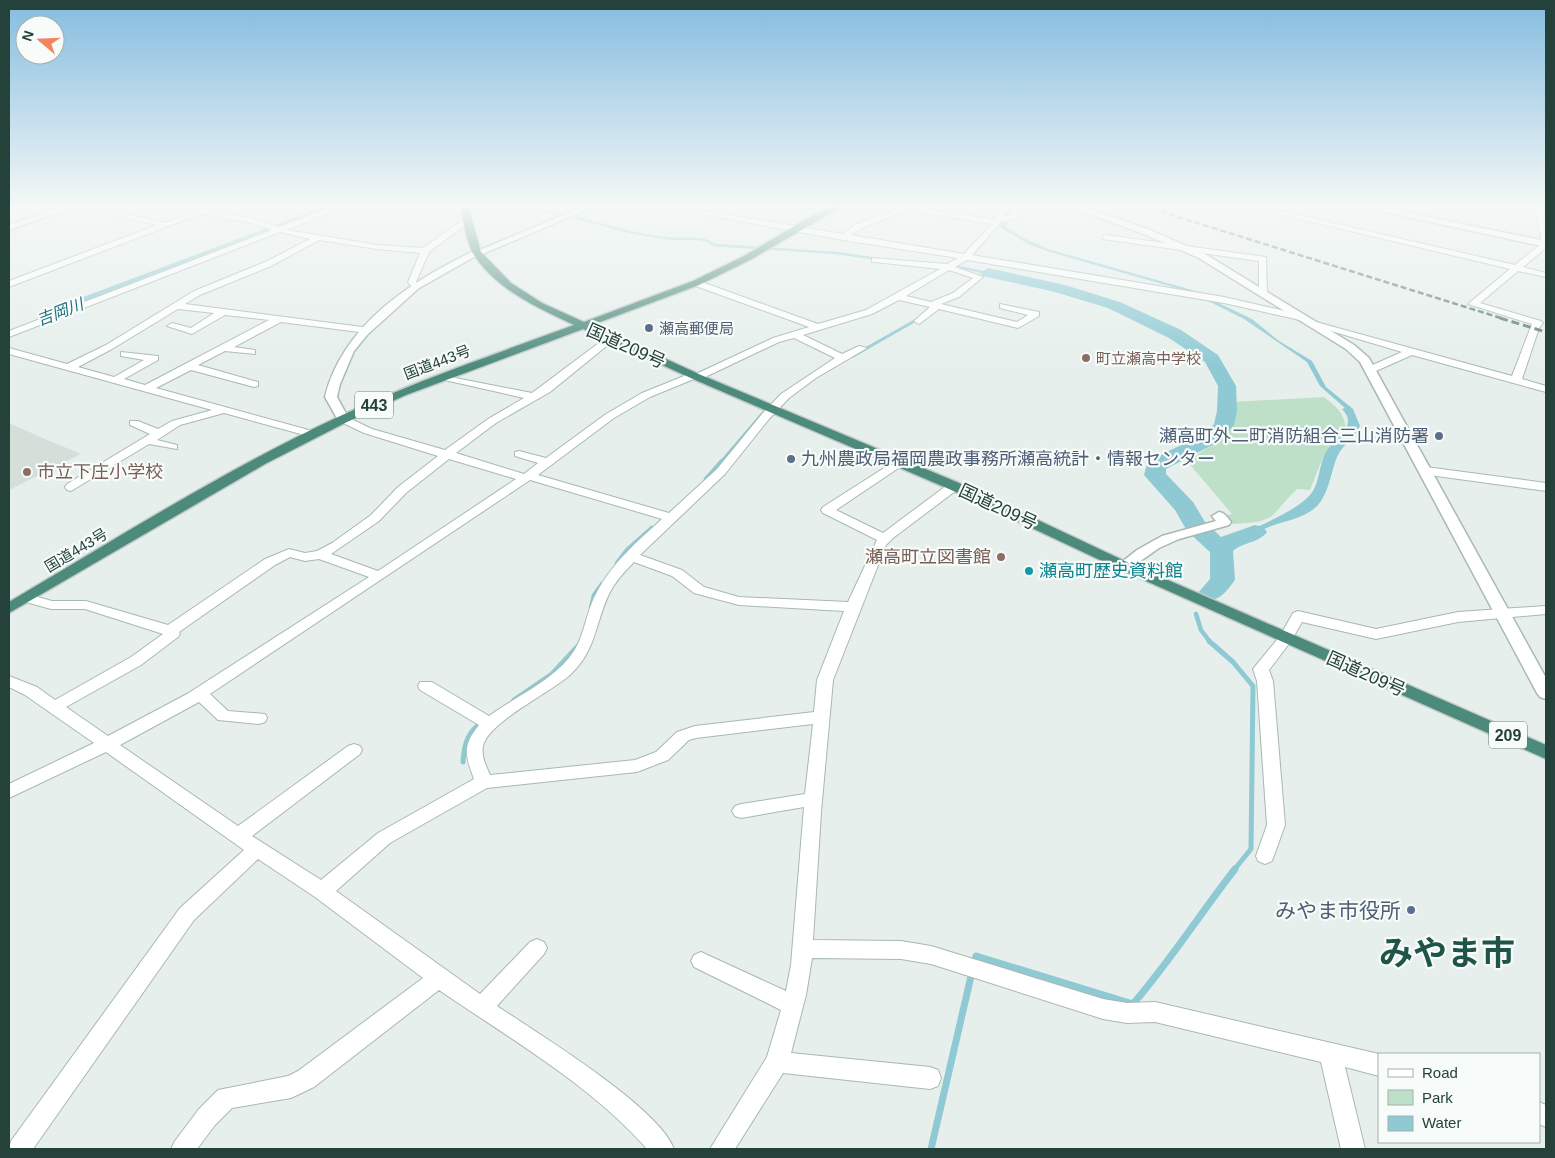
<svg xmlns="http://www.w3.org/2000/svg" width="1555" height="1158" font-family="Arial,'Noto Sans JP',sans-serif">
  <rect width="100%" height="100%" fill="#e6efeb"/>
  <path fill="#d4dfda" d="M9,423L45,439L81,454L9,490Z"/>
  <path fill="#bfe0c8" d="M1324,397C1336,406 1343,412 1346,427L1323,457L1310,490L1297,489C1267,518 1280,521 1233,524L1225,516L1232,514L1187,461L1215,443L1230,424L1231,402Z"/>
  <path fill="#8ec9d4" d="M1007,206H1012L1011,216L1006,227L1026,239L1048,249L1192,290L1252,319L1279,341L1312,361L1326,387L1353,409L1360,426C1354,439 1342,445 1337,457C1331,472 1330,487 1321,501C1310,518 1286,520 1269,527C1255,533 1240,540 1228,549L1219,545C1244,531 1294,514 1310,495C1321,483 1318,462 1328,449C1338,436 1358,425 1342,409L1345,408L1320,386L1307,362L1244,319L1190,292L1050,252L1030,245L999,227Z"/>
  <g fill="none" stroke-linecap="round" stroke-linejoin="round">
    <path stroke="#8ec9d4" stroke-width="2.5" d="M521,206L565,215
      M574,217C608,226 641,237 677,239C688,239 706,237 714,245L837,253L878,259
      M953,266L988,273
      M979,279L988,273"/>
    <path stroke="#8ec9d4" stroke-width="3" d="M853,356L918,319
      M721,462L763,413"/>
    <path stroke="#8ec9d4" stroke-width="4.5" d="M706,479L722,461
      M617,563L627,550L652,528
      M591,608L594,595L602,584
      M1196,614L1201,630L1210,642"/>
    <path stroke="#8ec9d4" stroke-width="5" d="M1209,641L1233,662L1253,686L1251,849L1234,870
      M514,700L552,674L577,647
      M463,762C464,743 468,732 483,721"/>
    <path stroke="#8ec9d4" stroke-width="7" d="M974,965L976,956L1133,1004C1170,961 1200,914 1235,869
      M931,1149L972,972"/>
    <path fill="#8ec9d4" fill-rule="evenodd" d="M320,208L325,209L327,212L325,215L90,305L84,307L76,302L78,299Z
      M988,268L1065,285L1120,302L1181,330L1218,355L1236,386L1237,411L1234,425L1220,441L1166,469V474L1193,502L1205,522L1221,537L1255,525L1263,527L1267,532C1259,543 1243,542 1233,551L1235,580C1225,593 1219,603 1202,599L1198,593L1210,579V552L1187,531L1175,510L1144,475L1148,461L1206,433L1214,424L1217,411L1218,386L1205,362L1169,338L1108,308L1055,292L983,276L980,273Z"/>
    <g stroke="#a8b8b2" stroke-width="2">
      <path id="minor" d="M77,206H91L164,223L207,207L211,209L208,211L249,218L279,227L334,206H345L287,230L377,245L423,248L464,219L471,221L429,252L416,282L420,286L419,288H413L408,282L420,253L377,249L319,240L271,266L200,295L185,304L370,328L372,330L367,333L281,322L234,347L255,350V354L225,351L198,365L258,382V386L254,387L191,370L156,388L316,432V436H308L224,413L180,425L157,440L177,445V449L149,444L71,491L67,490L65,487L67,484L150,434L130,425V421H138L158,429L172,421L212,410L9,354V348L67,364L106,345L194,291L265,262L310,239L280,232L9,337V331L272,230L248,222L200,214L9,287V281L157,225ZM178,309L214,313L191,328L172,323L167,326L192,334L225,315L269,320L145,385L124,379L158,360V356L121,352V356L144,360L114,377L78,367L112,349Z
        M657,206H675L843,234L856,224L898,209L892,206H910L994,220L1001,206H1009L1004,216L1011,215L1012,206H1020L1017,219L1002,221L972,255L1224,297L1303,315V319L1300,320L1224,303L967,260L955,267L983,277L959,297L941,304L1017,322L1028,315L1000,308V304L1039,312V316L1018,328L939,309L919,324L914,321L930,307L899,300L872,314L803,335L842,354L859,346L867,348L816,378L789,398L769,419L725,474L640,555L682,570L704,587L739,597L848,602L877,540L823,513L821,510L823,507L895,461H903L905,463L903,465L836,510L883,533L950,483H958L960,486L958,489L893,538L886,545L833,680L821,812L813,940L901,941L931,946L1103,999L1127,1003L1155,1002L1379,1054V1076L1345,1067L1365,1149H1341L1321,1062L1155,1022L1127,1023L1103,1019L931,964L901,959L812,958L806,995L791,1053L930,1067L938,1070L941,1078L938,1086L930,1089L783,1073L735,1149H710L767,1057L781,1010L694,967L691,961L694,955L701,952L786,991L791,965L804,807L741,818L735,816L732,811L735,806L741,804L805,794L813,724L696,738L689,740L668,760L637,772L487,788L390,843L336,891L480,994L530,942L537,939L544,942L547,948L544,954L497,1006C537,1033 659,1107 674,1149H647C591,1085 509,1038 439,990L314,1087L291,1098L232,1108L215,1125L197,1149H171L175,1141L199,1109L218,1090L288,1076L298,1071L423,978L315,897L258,859L194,920L33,1149H9L11,1141L180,908L244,850L106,752L9,798V784L94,743L25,695L9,687V676L37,687L55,700L131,657L163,634L85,609H51L22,601L20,598L22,595L27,594L52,601H86L168,625L265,559L289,549L305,553L317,551L332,543L371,515L398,487L438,456L364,433L339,421V417H347L372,429L445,450L488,419L524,398L440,379V375L532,393L608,336H614V340L550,392L496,423L456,453L524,474L538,463L515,456V452L519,451L546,458L606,414L642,393L689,374H696L773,338L809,327L693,285V281H699L818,324L866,310L940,269L875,262H872V258L947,264L958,258L843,240ZM907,210L992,224L964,254L851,235L862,228ZM949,270L973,278L953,293L931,302L906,296ZM794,338L835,358L781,394L762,414L717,469L669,513L538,475L614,418L650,397L694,379H701L779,342ZM449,459L516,479L378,571L331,554L379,521L406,493ZM530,480L662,519C638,541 612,563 597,592C585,613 585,639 569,658C548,683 515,697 489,716L432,682H420L418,686L420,690L479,725C462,746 465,755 474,779L378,833L321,880L252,836L360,754L362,750L360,746L354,744L348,746L238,826L120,745L199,702L218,720L259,724L265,722L267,718L265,714L228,711L210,694ZM290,557L305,561L319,559L369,577L187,694L108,736L66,707L141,665L178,637L180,634L179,632L275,565ZM634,562L672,576L694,593L739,605L844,611L817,680L814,712L695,726L677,732L656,752L635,760L490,775C486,766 481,756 483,746C488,722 552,692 571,674C597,649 595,622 610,592C616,581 625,571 634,562Z
        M1245,206H1259L1515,265L1542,243L1535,206H1543L1546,225V248L1523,267L1546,273V277L1518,271L1480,303L1541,321L1543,323L1539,328L1522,379L1546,386V392L1412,355L1376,371H1368V367L1402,352L1308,324L1316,322L1512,376L1532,324L1468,304L1510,269Z
        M1106,235L1266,257L1267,294L1263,297L1259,294V261L1103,239V235Z
        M1426,467L1546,483V491L1422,474L1420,471Z
        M1546,606V614L1458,622L1376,639L1302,622L1291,641L1269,670L1273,681L1285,825L1272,861L1265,864L1258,861L1256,856L1267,825L1257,681L1253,669L1280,636L1293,613L1298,611L1376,629L1458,612Z
        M1539,1102L1546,1105V1127L1539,1124Z"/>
    </g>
    <g stroke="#a8b8b2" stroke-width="3">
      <path id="tertiary" d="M63,206H75L9,230V225Z
        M1069,206H1081L1150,230L1205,254L1354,345L1369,358L1546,678V699L1540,697L1537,693L1360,362L1346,349L1199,258L1144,234Z
        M1358,206H1374L1546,241V247Z
        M474,251L481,253L419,288L367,335L354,351L340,384L337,397L349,419L343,423L339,422L325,397C343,325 411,281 474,251Z
        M1219,512C1225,513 1227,517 1231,522L1229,525L1179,539L1159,548L1129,569H1119L1117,566L1137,550L1162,536L1216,521L1212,516Z"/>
    </g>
    <g stroke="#a4bbb3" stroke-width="3">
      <path id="secondary" d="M585,206H596L480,255L473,253Z"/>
    </g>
    <g stroke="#c2cac8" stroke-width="3">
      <path id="trunk" d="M460,206H468L481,252L511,283L542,303L584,322L693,281L744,256L820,211L832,206H843L750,260L699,285L592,325L701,375L959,483L1129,563L1546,745V759L1119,569L949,489L693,379L583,329L406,395L347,422L265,464L9,613V602C117,538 225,470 338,417C415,381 496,354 574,325C538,308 497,290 474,255C467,244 463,219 460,206Z"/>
    </g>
    <use href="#minor" fill="#fff" fill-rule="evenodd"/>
    <use href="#tertiary" fill="#fff" fill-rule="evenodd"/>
    <use href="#secondary" fill="#fff" fill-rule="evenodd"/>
    <use href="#trunk" fill="#4c8a7c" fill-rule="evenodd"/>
    <path stroke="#5f7d75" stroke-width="2.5" stroke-dasharray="6 3" stroke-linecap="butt" d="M1143,206L1504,319"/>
    <path stroke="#5f7d75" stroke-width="3" stroke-dasharray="8 4" stroke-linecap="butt" d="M1500,318L1546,332"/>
  </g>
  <linearGradient id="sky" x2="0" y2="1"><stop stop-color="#84bce0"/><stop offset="0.56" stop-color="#f4f8f6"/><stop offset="1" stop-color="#f4f8f6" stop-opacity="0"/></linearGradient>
  <rect width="1555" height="368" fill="url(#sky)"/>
  <g fill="#5c6f8a" stroke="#f7fbf9" stroke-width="2">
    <circle cx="649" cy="328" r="5"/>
    <circle cx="1439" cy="436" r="5"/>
    <circle cx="791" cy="459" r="5"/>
    <circle cx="1411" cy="910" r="5"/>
  </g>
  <g fill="#8d6e63" stroke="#f7fbf9" stroke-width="2">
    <circle cx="1086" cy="358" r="5"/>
    <circle cx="27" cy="472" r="5"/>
    <circle cx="1001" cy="557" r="5"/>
  </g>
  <circle fill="#0f9aa8" stroke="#f7fbf9" stroke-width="2" cx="1029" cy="571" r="5"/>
  <g text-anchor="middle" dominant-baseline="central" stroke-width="4.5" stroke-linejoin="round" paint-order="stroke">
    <g font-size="15" fill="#4e5e75" stroke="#f7fbf9" text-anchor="start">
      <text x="659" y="328">瀬高郵便局</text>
    </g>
    <g font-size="15" fill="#785e54" stroke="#f7fbf9" text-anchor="start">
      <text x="1096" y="358">町立瀬高中学校</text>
    </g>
    <g font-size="15" fill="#24423a" stroke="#f7fbf9">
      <text transform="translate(437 362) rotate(-21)">国道443号</text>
      <text transform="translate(76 550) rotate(-31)">国道443号</text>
    </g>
    <g font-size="16" font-style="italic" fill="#1c6f80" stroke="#f7fbf9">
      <text transform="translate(60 312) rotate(-21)">吉岡川</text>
    </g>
    <g fill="#f7fbf9" stroke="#637a73" stroke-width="1">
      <rect x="355" y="391.5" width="38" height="27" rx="4"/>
      <rect x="1489" y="721.5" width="38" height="27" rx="4"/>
    </g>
    <g font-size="16" font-weight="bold" fill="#24423a">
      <text x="374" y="405">443</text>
      <text x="1508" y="735">209</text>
    </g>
    <g font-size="18" fill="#24423a" stroke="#f7fbf9">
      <text transform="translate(626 346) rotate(24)">国道209号</text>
      <text transform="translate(998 507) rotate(25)">国道209号</text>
      <text transform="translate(1366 674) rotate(24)">国道209号</text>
    </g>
    <g font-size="18" fill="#4e5e75" stroke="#f7fbf9" text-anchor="end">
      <text x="1429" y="436">瀬高町外二町消防組合三山消防署</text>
      <text x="801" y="459" text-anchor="start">九州農政局福岡農政事務所瀬高統計・情報センター</text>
    </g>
    <g font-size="18" fill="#785e54" stroke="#f7fbf9" text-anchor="start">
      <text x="37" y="472">市立下庄小学校</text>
      <text x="991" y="557" text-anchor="end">瀬高町立図書館</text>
    </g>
    <g font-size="18" fill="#0d838f" stroke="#f7fbf9" text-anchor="start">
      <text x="1039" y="571">瀬高町歴史資料館</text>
    </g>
    <g font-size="21" fill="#4e5e75" stroke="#f7fbf9" text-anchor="end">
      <text x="1401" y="910">みやま市役所</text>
    </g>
    <g font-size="34" font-weight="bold" fill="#1f5548" stroke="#f7fbf9">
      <text x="1447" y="953">みやま市</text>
    </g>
  </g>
  <rect width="1555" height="1158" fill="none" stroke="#24423a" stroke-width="20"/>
  <rect x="1378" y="1053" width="162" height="90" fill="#f7fbf9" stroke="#a3b1ad"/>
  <rect x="1388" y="1069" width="25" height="8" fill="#ffffff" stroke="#a3b1ad"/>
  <text x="1422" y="1078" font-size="15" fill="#24423a">Road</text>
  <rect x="1388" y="1090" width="25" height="15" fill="#bfe0c8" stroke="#a3b1ad"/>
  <text x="1422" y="1103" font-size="15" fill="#24423a">Park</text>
  <rect x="1388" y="1116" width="25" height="15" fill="#8ec9d4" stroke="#a3b1ad"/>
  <text x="1422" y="1128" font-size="15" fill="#24423a">Water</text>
  <g transform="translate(40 40) rotate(289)"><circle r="24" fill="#f7fbf9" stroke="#a3b1ad"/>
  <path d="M0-4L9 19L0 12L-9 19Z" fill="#f4845f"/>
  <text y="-8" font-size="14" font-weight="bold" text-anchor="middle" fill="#24423a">N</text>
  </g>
</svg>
